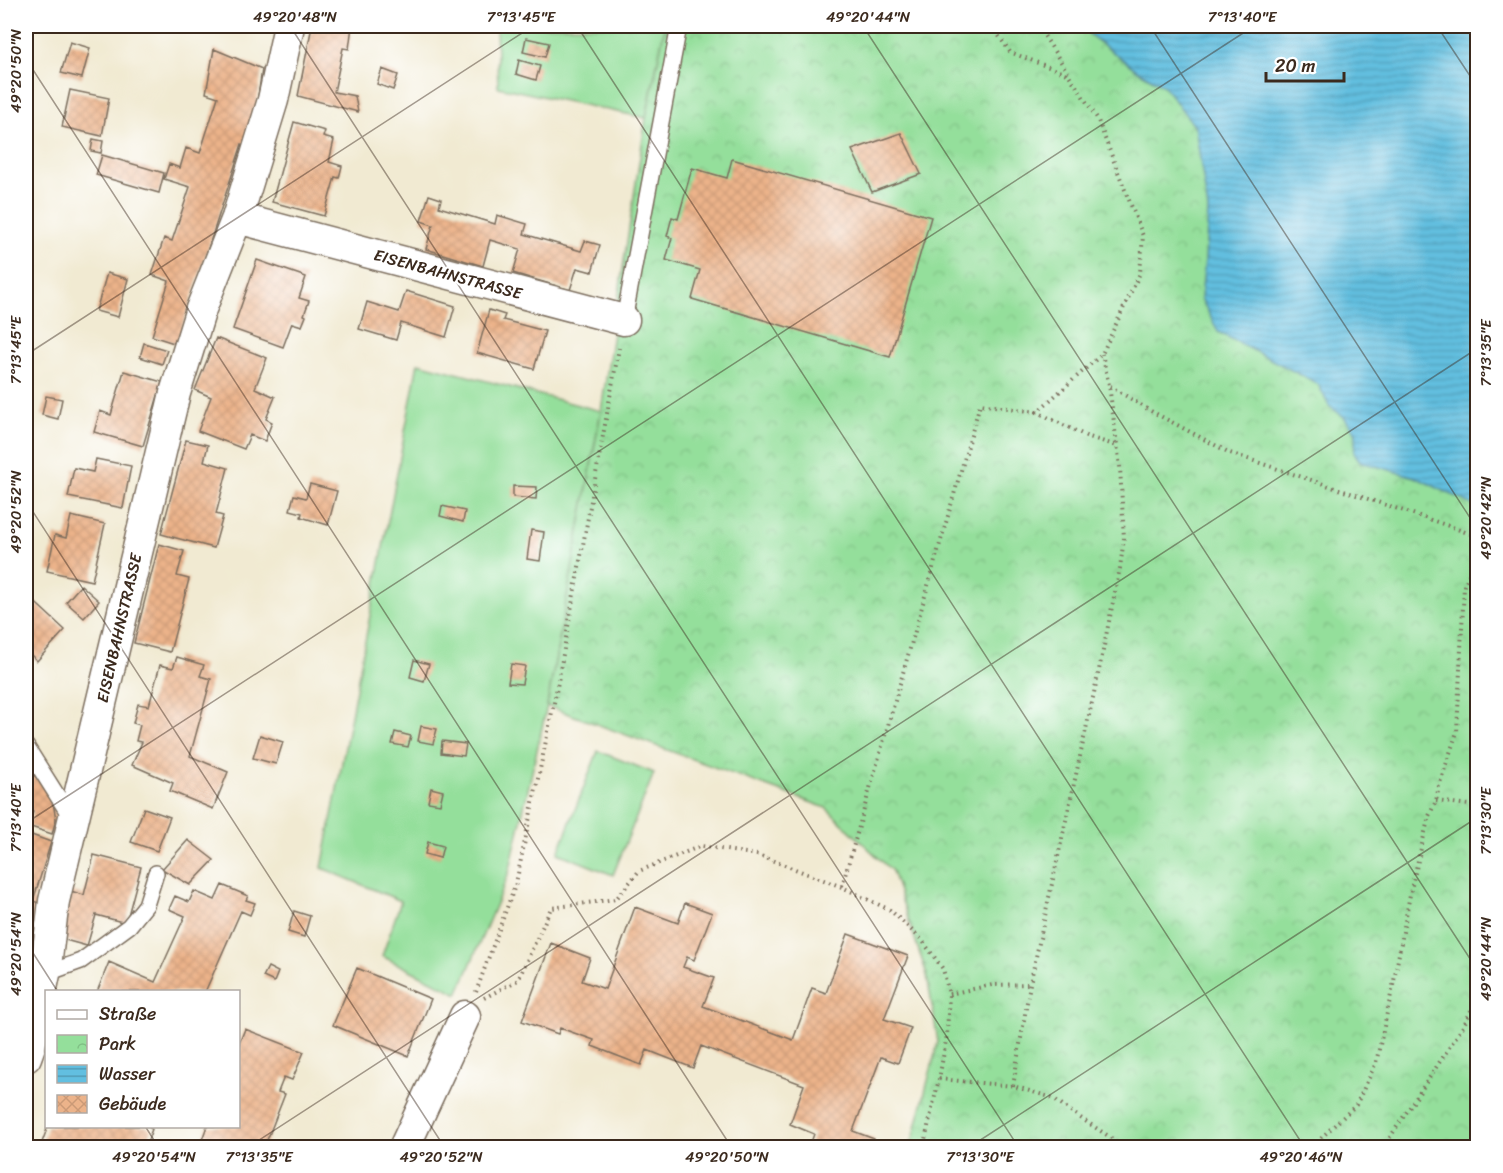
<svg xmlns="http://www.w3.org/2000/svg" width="1503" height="1173" font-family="Sriracha,sans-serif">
  <defs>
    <pattern id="park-crowns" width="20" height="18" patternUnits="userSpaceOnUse" patternTransform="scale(1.5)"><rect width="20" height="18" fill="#94df9b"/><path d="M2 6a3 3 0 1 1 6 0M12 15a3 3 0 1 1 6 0" fill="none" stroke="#80c085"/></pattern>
    <pattern id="water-rules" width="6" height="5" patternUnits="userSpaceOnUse" patternTransform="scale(1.5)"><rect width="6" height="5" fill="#62bfe0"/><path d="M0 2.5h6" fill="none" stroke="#529bb5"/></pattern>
    <pattern id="building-cross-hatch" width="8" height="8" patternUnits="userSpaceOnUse" patternTransform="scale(1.5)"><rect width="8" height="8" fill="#ecb38a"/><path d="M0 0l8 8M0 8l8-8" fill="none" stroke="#cb9a77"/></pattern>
  </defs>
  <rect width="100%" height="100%" fill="#fff"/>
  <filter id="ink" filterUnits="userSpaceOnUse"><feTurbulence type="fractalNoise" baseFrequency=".0167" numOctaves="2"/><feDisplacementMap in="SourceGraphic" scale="12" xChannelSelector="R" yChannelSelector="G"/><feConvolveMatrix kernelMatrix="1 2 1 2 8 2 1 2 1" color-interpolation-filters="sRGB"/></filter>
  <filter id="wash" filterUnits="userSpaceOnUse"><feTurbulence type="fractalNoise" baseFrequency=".008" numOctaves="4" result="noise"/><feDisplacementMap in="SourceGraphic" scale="24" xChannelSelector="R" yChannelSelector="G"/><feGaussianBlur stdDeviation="1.35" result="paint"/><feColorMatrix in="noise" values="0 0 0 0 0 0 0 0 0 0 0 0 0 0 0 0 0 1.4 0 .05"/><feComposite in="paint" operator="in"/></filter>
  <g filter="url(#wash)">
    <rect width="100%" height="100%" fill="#f1ead2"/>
    <path fill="#94df9b" stroke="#68845c" stroke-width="1.5" d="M496,26H665L646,118L498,87Z
      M418,363L601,411L547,706L509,873L458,994L382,956L401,901L322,868Z
      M598,751L654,773L613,875L558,853Z"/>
    <path fill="url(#park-crowns)" stroke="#68845c" stroke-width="1.5" d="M665,26H1477V1147H909L913,1139L938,1042L927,975L892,871L826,808L547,706L601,411L646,118Z"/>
    <path fill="url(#water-rules)" stroke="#4e747f" stroke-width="1.5" d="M1080,26H1447L1477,37V507L1415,477L1361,462L1354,453L1356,433L1344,417L1329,406L1318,384L1218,332L1201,298L1205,259L1208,210L1195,127L1164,86L1138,71L1090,35Z"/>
    <g id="blocks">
      <path fill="url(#building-cross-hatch)" d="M312,26H352L349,49L343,48L334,92L355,96L358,112L298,96Z
        M526,38L549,43L545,57L523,52Z
        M70,42L90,48L82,78L61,73Z
        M214,49L262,69L256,110L245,145L242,144L177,344L152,336L169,281L152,275L164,238L172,241L190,187L164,179L169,164L180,168L186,148L200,153L218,97L206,93Z
        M519,60L540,66L536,80L516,74Z
        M382,69L398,75L393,90L377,84Z
        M70,90L109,98L102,136L62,127Z
        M294,122L325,131L323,137L334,140L329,162L342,166L339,178L335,177L324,216L272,202Z
        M901,133L921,174L872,192L852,150Z
        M93,139L103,141L101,153L91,151Z
        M102,155L164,173L159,193L96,175Z
        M732,159L931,217L890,357L692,299L700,270L666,260L672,238L667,236L672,217L678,219L692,168L727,178Z
        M429,195L441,199L439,207L495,224L497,215L527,224L524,234L581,251L585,241L600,245L592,272L577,268L570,290L513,273L520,249L490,240L483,266L426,249L433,225L421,221Z
        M257,260L306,277L299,298L309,301L304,315L306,316L302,326L292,323L283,347L233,329Z
        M107,273L128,279L118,317L96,311Z
        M406,291L455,306L446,337L401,323L396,340L359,329L367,302L399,312Z
        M489,310L505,315L503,320L545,331L534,369L477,353Z
        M216,338L267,358L255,388L275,397L266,419L272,422L265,441L250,435L244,449L198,431L211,397L195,390Z
        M144,343L167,350L162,364L140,357Z
        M124,371L162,382L143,446L94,432L100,411L111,415Z
        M46,396L62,399L58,419L42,415Z
        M186,440L208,445L204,461L228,468L216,514L223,516L214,548L161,534Z
        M96,459L131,466L123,508L68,497L74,468L93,472Z
        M310,484L337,491L328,525L301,517L302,513L290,510L294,495L306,498Z
        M513,486L537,487L536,499L513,497Z
        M442,506L465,511L463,522L440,516Z
        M71,516L105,524L92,581L47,571L55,535L66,538Z
        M531,530L544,532L540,561L527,559Z
        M159,544L184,551L177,576L189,579L170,652L134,643Z
        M81,585L99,601L84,618L66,602Z
        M26,594L65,630L37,661L26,650Z
        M177,657L204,665L200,676L211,679L190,756L228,772L213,809L170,791L173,783L132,765L142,742L136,741L140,725L133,723L138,704L149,706L160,665L173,668Z
        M414,660L429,664L424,681L410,677Z
        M511,664L525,666L522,684L508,683Z
        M421,726L437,729L433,744L418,741Z
        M395,732L411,736L408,747L392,744Z
        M260,735L283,742L276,764L253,758Z
        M442,741L466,744L464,756L441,753Z
        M26,770L42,781L53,803L56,819L52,834L28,826L33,812L26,806Z
        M431,788L443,791L440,804L428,802Z
        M144,808L170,817L157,851L131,842Z
        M26,833L51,842L33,901L42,904L28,947L35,950L26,977Z
        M188,840L214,860L190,885L162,869Z
        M428,842L443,846L440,858L425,854Z
        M94,855L141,867L126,923L96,915L87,946L54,937L67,890L84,895Z
        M222,885L248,896L246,900L255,903L250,915L241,911L205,992H97L109,962L155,982L185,916L169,909L175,896L189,902L194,891L215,900Z
        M685,903L712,913L694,960L687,957L683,967L714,978L703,1006L793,1040L812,988L826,993L848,934L908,956L884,1019L911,1028L898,1063L881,1057L853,1131L874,1139L871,1148H809L814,1134L790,1124L804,1085L701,1046L693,1068L647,1050L641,1065L592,1046L594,1040L560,1028L558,1034L522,1021L551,943L590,958L582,981L605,989L635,907L678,923Z
        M294,911L310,916L304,937L288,932Z
        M268,967L278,972L274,982L263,977Z
        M357,968L431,999L408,1056L333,1025Z
        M245,1029L304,1052L292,1080L284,1077L278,1092L285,1094L264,1148H199L207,1126H238V1046Z
        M48,1126H146L152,1129L145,1148H108L96,1143L94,1148H40Z"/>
    </g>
  </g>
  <g filter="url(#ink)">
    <use href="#blocks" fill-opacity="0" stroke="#7b6d5d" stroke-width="1.5"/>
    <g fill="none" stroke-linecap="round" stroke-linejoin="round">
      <g stroke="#7b6d5d" stroke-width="18">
        <path id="service" d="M624,320L679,26
          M26,746L72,819
          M45,974L81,961L129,926L146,905L156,873"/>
      </g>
      <g stroke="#7b6d5d" stroke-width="33">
        <path id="minor" d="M237,218L624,320
          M26,1057L30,1046L45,974L54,901L175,393L201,309L237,218L273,100L289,26
          M404,1148L465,1016"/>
      </g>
      <path stroke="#7b6d5d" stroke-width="4" stroke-dasharray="1.5 4.5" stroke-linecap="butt" d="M992,26L1010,52L1069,75L1097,118L1143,236L1140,273L1102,354L1037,412L1086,436L1117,446
        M1038,26L1068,73
        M1110,386L1149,410L1230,453L1452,527L1478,537
        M1436,801L1478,806
        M842,886L980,404L1037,412
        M476,992L516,883L555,698L619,348
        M949,994L992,985L1030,984
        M484,998L518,980L551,908L616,899L639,871L701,846L758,855L842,887L890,910L922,940L943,969L949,994L947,1035L939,1079L923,1148
        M939,1079L1013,1086L1053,1098L1076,1115L1110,1137L1122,1148
        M1013,1086L1030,984L1099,670L1120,568L1124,538L1120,467L1109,385L1102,354
        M1314,1148L1323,1136L1356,1105L1376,1063L1394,981L1411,889L1429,816L1436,801L1439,786L1457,732L1464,586L1474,563L1478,560
        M1383,1148L1462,1028L1470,1013L1478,994"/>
      <use href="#service" stroke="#fff" stroke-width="15"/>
      <use href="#minor" stroke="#fff" stroke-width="30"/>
    </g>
  </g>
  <path fill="none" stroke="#3b2a1e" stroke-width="1.5" stroke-opacity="0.45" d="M290,26L1019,1148M577,26L1305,1148M863,26L1478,971M1150,26L1478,530M1437,26L1478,88M26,59L732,1148M26,355L533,26M26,501L445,1148M26,823L1254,26M26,942L58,992M145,1126L159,1148M247,1148L1478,348M968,1148L1478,817"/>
  <g text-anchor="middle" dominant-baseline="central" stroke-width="4.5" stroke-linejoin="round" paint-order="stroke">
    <g font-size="16" fill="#3b2a1e" stroke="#fff">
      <text transform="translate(448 274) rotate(15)">EISENBAHNSTRASSE</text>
      <text transform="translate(119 628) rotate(-77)">EISENBAHNSTRASSE</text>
    </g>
  </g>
  <rect width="1503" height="1173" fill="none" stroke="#fff" stroke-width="66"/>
  <rect x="45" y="990" width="195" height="138" fill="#ffffff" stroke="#b1aaa5" stroke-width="1.5"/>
  <rect x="57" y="1010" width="30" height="9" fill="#ffffff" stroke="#b1aaa5" stroke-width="1.5"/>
  <text x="99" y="1020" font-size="18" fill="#3b2a1e">Straße</text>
  <rect x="57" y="1035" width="30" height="18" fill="url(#park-crowns)" stroke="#b1aaa5" stroke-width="1.5"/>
  <text x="99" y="1050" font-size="18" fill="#3b2a1e">Park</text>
  <rect x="57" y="1065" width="30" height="18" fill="url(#water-rules)" stroke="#b1aaa5" stroke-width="1.5"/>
  <text x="99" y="1080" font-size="18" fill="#3b2a1e">Wasser</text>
  <rect x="57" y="1095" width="30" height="18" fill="url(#building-cross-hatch)" stroke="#b1aaa5" stroke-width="1.5"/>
  <text x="99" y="1110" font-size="18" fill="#3b2a1e">Gebäude</text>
  <path d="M1266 72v9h78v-9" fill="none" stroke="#3b2a1e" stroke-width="3"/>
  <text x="1275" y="72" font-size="18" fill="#3b2a1e" stroke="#ffffff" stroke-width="4.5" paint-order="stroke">20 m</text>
  <rect x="33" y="33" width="1437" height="1107" fill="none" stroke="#3b2a1e" stroke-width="2"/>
  <g font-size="15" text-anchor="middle" fill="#3b2a1e">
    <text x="295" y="22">49°20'48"N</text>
    <text x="521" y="22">7°13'45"E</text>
    <text x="868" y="22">49°20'44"N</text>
    <text x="1242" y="22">7°13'40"E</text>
    <text transform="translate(16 71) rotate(-90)" y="5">49°20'50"N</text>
    <text transform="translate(16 350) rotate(-90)" y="5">7°13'45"E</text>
    <text transform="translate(1486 353) rotate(-90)" y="5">7°13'35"E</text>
    <text transform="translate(16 512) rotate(-90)" y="5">49°20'52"N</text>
    <text transform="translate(1486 518) rotate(-90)" y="5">49°20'42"N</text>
    <text transform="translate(16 818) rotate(-90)" y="5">7°13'40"E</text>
    <text transform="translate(1486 821) rotate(-90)" y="5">7°13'30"E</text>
    <text transform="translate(16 954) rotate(-90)" y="5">49°20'54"N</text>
    <text transform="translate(1486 959) rotate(-90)" y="5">49°20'44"N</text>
    <text x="154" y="1162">49°20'54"N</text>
    <text x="259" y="1162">7°13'35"E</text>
    <text x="441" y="1162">49°20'52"N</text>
    <text x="727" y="1162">49°20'50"N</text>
    <text x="980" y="1162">7°13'30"E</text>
    <text x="1301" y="1162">49°20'46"N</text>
  </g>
</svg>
